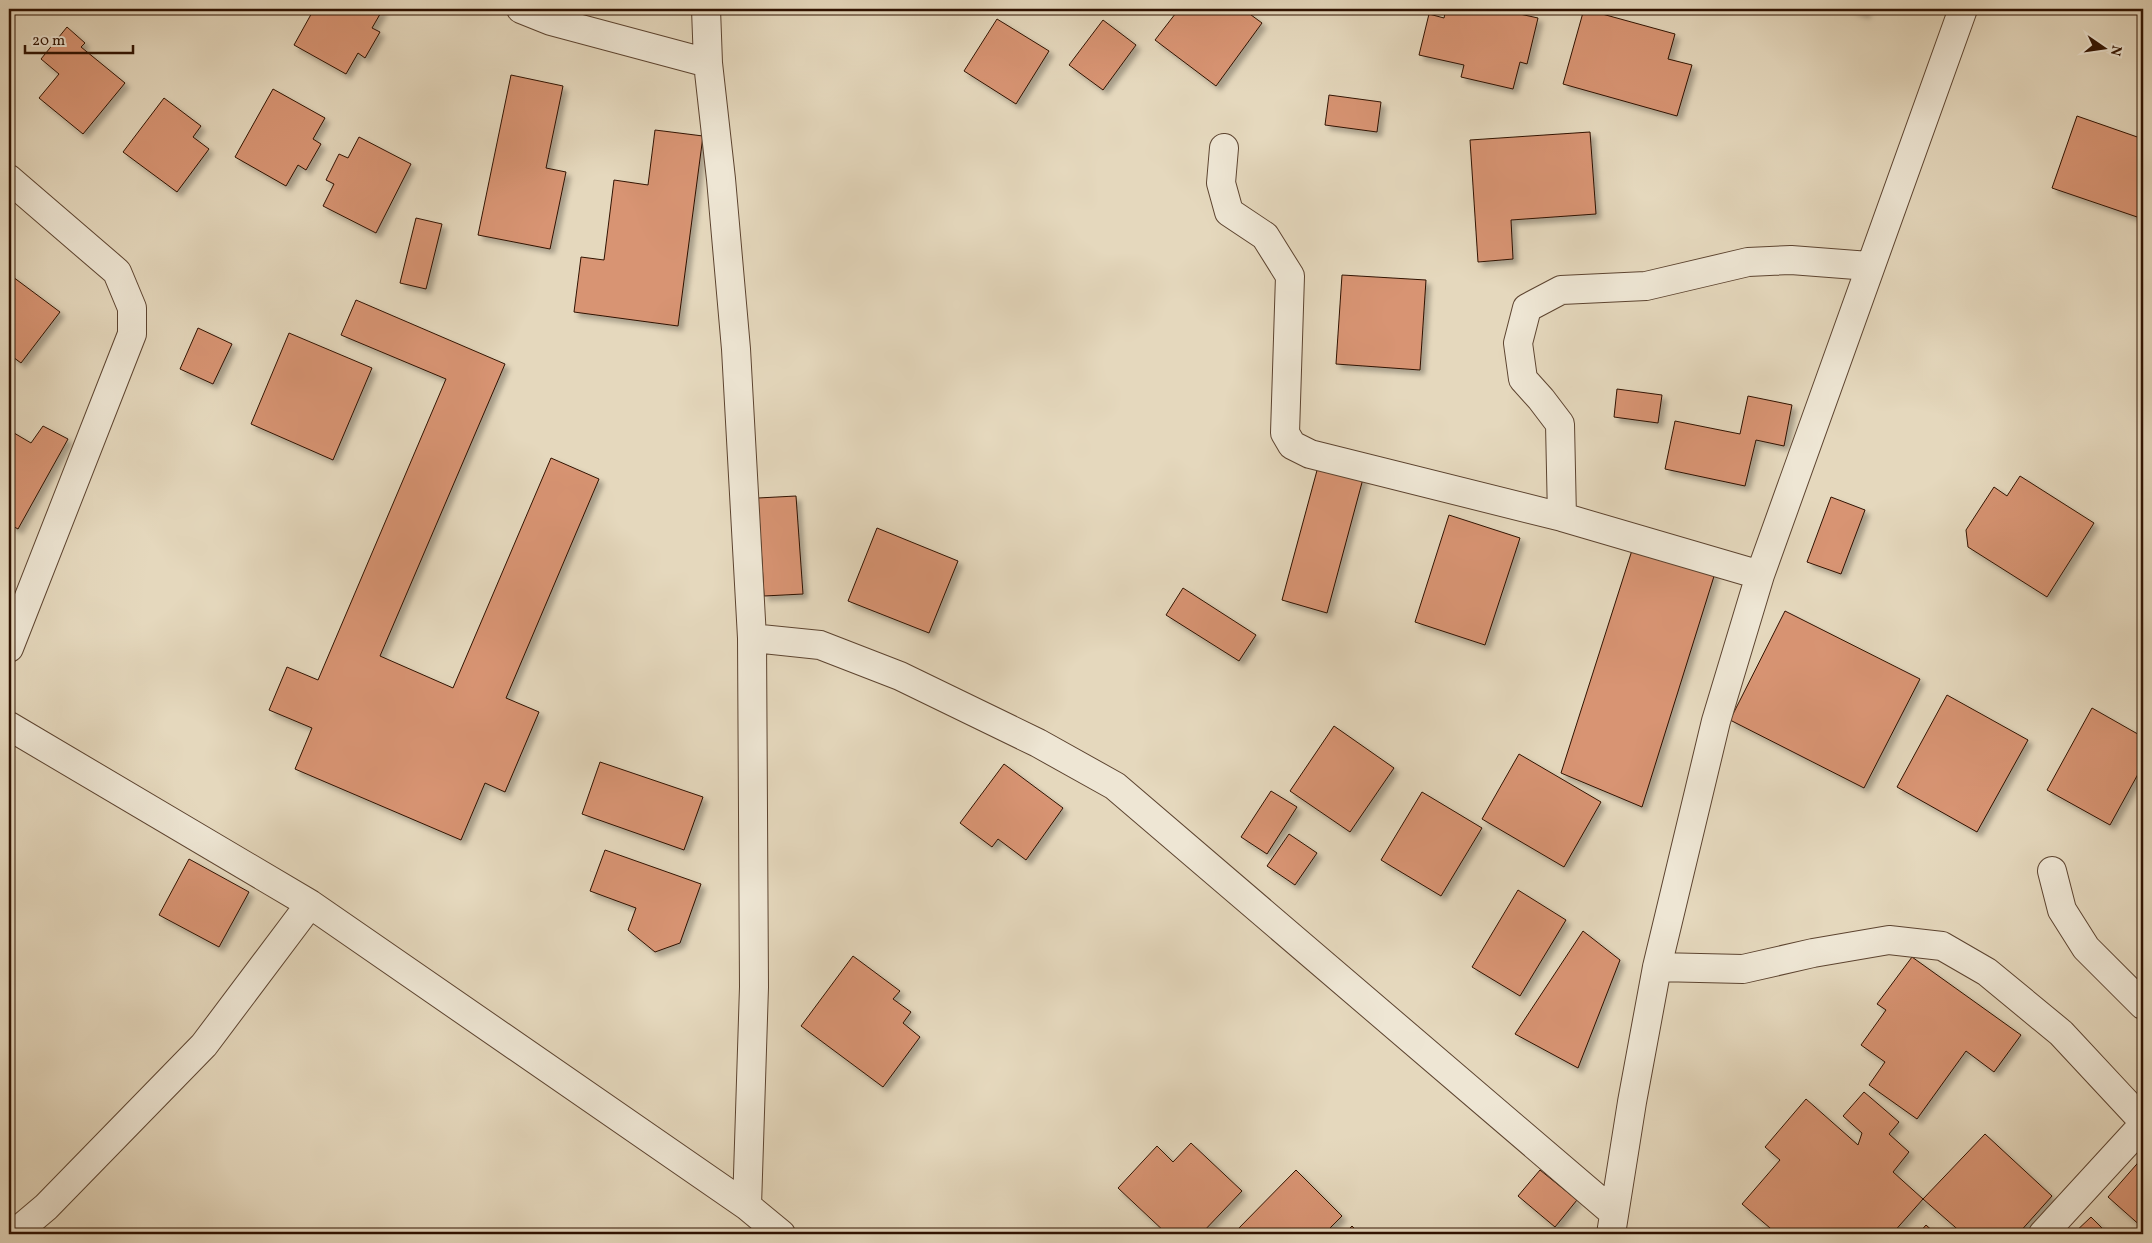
<svg xmlns="http://www.w3.org/2000/svg" width="2152" height="1243" font-family="Vollkorn,serif">
  <defs>
    <filter id="shadow"><feDropShadow dx="4.5" dy="4.5" stdDeviation="2.5" flood-color="#0004"/></filter>
  </defs>
  <rect width="100%" height="100%" fill="#e5d8bd"/>
  <filter id="stains"><feTurbulence type="fractalNoise" baseFrequency=".004" numOctaves="4"/><feColorMatrix values="0 0 0 0 .2 0 0 0 0 .09 0 0 0 0 .02 0 0 0 .5 -.17"/></filter>
  <radialGradient id="worn" r=".72"><stop offset=".6" stop-color="#630" stop-opacity="0"/><stop offset="1" stop-color="#630" stop-opacity=".3"/></radialGradient>
  <path fill="#d89473" stroke="#301201" filter="url(#shadow)" d="M314,9H383L372,28L380,32L365,58L358,53L346,74L294,45Z
    M1179,9H1243L1262,23L1216,86L1155,40Z
    M1446,9H1497L1538,18L1527,64L1520,62L1513,89L1461,77L1464,65L1419,55L1429,14L1444,18Z
    M1584,9L1675,34L1668,59L1692,65L1677,116L1563,84Z
    M1850,9H1867L1865,14Z
    M997,19L1049,51L1016,104L964,71Z
    M1103,20L1136,45L1103,90L1069,65Z
    M67,27L85,43L81,47L125,83L83,134L39,98L59,74L41,59Z
    M511,75L563,86L546,168L566,172L550,249L478,235Z
    M273,89L325,118L313,139L321,144L306,170L298,165L286,186L235,157Z
    M1329,95L1381,102L1377,132L1325,125Z
    M164,98L201,126L193,137L209,149L177,192L123,152Z
    M2077,116L2143,139V219L2052,188Z
    M655,130L703,136L678,326L574,312L581,257L604,260L614,180L648,185Z
    M1590,132L1596,214L1511,220L1513,259L1478,262L1470,140Z
    M359,137L411,164L376,233L323,206L334,184L326,180L339,154L348,158Z
    M416,218L442,224L426,289L400,283Z
    M9,274L60,312L21,363L9,354Z
    M1342,275L1426,280L1420,370L1336,364Z
    M356,300L505,364L380,656L453,688L551,458L599,479L506,698L539,712L505,792L485,783L461,840L295,769L312,728L269,710L287,667L318,680L446,379L341,335Z
    M198,328L232,344L213,384L180,369Z
    M289,333L372,368L333,460L251,424Z
    M1617,389L1662,395L1658,423L1614,417Z
    M1748,396L1792,405L1784,446L1756,440L1745,486L1665,469L1675,421L1740,434Z
    M43,426L68,439L18,529L9,524V430L31,443Z
    M1319,463L1364,475L1327,613L1282,600Z
    M2020,476L2094,523L2047,597L1968,547L1966,530L1994,487L2007,496Z
    M796,496L803,594L764,596L758,498Z
    M1831,497L1865,510L1841,574L1807,562Z
    M1449,515L1520,538L1485,645L1415,622Z
    M877,528L958,561L929,633L848,601Z
    M1634,544L1715,573L1642,807L1561,773Z
    M1183,588L1256,635L1239,661L1166,615Z
    M1785,611L1920,679L1864,788L1730,720Z
    M1947,695L2028,740L1977,832L1897,787Z
    M2092,708L2143,737V765L2110,825L2047,790Z
    M1334,726L1394,768L1350,832L1290,791Z
    M1519,754L1601,802L1564,867L1482,819Z
    M600,762L703,797L684,850L582,814Z
    M1004,764L1063,808L1026,860L998,839L992,847L960,823Z
    M1271,791L1297,807L1267,854L1241,837Z
    M1422,792L1482,828L1441,896L1381,860Z
    M1289,834L1317,853L1295,885L1267,866Z
    M605,850L701,884L680,943L655,952L628,930L636,908L590,891Z
    M189,859L249,892L219,947L159,915Z
    M1518,890L1566,920L1520,996L1472,967Z
    M1583,931L1620,960L1578,1068L1515,1034Z
    M853,956L900,991L893,999L911,1012L903,1023L920,1037L883,1087L801,1026Z
    M1912,957L2021,1035L1994,1072L1966,1051L1917,1119L1869,1085L1885,1062L1861,1045L1886,1010L1877,1004Z
    M1864,1092L1899,1122L1889,1134L1909,1152L1893,1172L1923,1199L1892,1234H1777L1742,1204L1780,1160L1765,1147L1806,1099L1858,1145L1862,1133L1843,1116Z
    M1985,1134L2052,1196L2018,1234H1963L1923,1199Z
    M1191,1143L1242,1191L1201,1234H1167L1118,1188L1157,1146L1173,1162Z
    M2143,1157V1228L2108,1197Z
    M1296,1170L1342,1216L1324,1234H1241L1237,1230Z
    M1540,1170L1577,1200L1555,1227L1518,1196Z
    M2091,1217L2108,1234H2073Z
    M1926,1225L1936,1234H1918Z
    M1352,1226L1360,1234H1344Z"/>
  <g fill="none" stroke-linecap="round" stroke-linejoin="round">
    <g stroke="#5d4430" stroke-width="30">
      <path id="street" d="M521,9L551,21L708,63
        M706,9L708,63L721,179L736,349L752,638L754,987L747,1206
        M1224,148L1221,183L1229,212L1265,236L1290,276L1285,433L1292,445L1310,454L1562,517L1760,575
        M9,179L117,272L132,308V334L9,648
        M1562,517L1560,424L1541,399L1523,379L1518,343L1527,308L1561,290L1646,286L1748,262L1791,260L1869,266
        M752,638L820,645L900,676L1038,743L1115,786L1614,1213
        M9,726L310,904L747,1206L781,1234
        M2052,871L2062,910L2086,948L2143,1005
        M1657,967L1743,969L1813,953L1889,940L1942,946L1987,972L2061,1033L2143,1121
        M14,1234L46,1207L204,1045L310,904
        M1611,1234L1632,1102L1657,967L1716,721L1760,575L1963,9
        M2043,1234L2143,1125"/>
    </g>
    <use href="#street" stroke="#eee6d4" stroke-width="28"/>
  </g>
  <rect width="2152" height="1243" fill="none" stroke="#e5d8bd" stroke-width="30"/>
  <rect x="10" y="10" width="2132" height="1223" fill="none" stroke="#301201" stroke-width="2.5"/>
  <rect x="15" y="15" width="2122" height="1213" fill="none" stroke="#301201"/>
  <g transform="translate(2104 48) rotate(103)" stroke="#eee6d4" stroke-width="4" paint-order="stroke">
  <path d="M0-4L9 19L0 12L-9 19Z" fill="#301201"/>
  <text y="-8" font-size="14" font-weight="bold" text-anchor="middle" fill="#301201">N</text>
  </g>
  <path d="M25 45v8h108v-8" fill="none" stroke="#301201" stroke-width="2.5"/>
  <text x="32" y="45" font-size="15" fill="#301201" stroke="#eee6d4" stroke-width="4" paint-order="stroke">20 m</text>
  <rect width="100%" height="100%" filter="url(#stains)"/>
  <rect width="100%" height="100%" fill="url(#worn)"/>
</svg>
